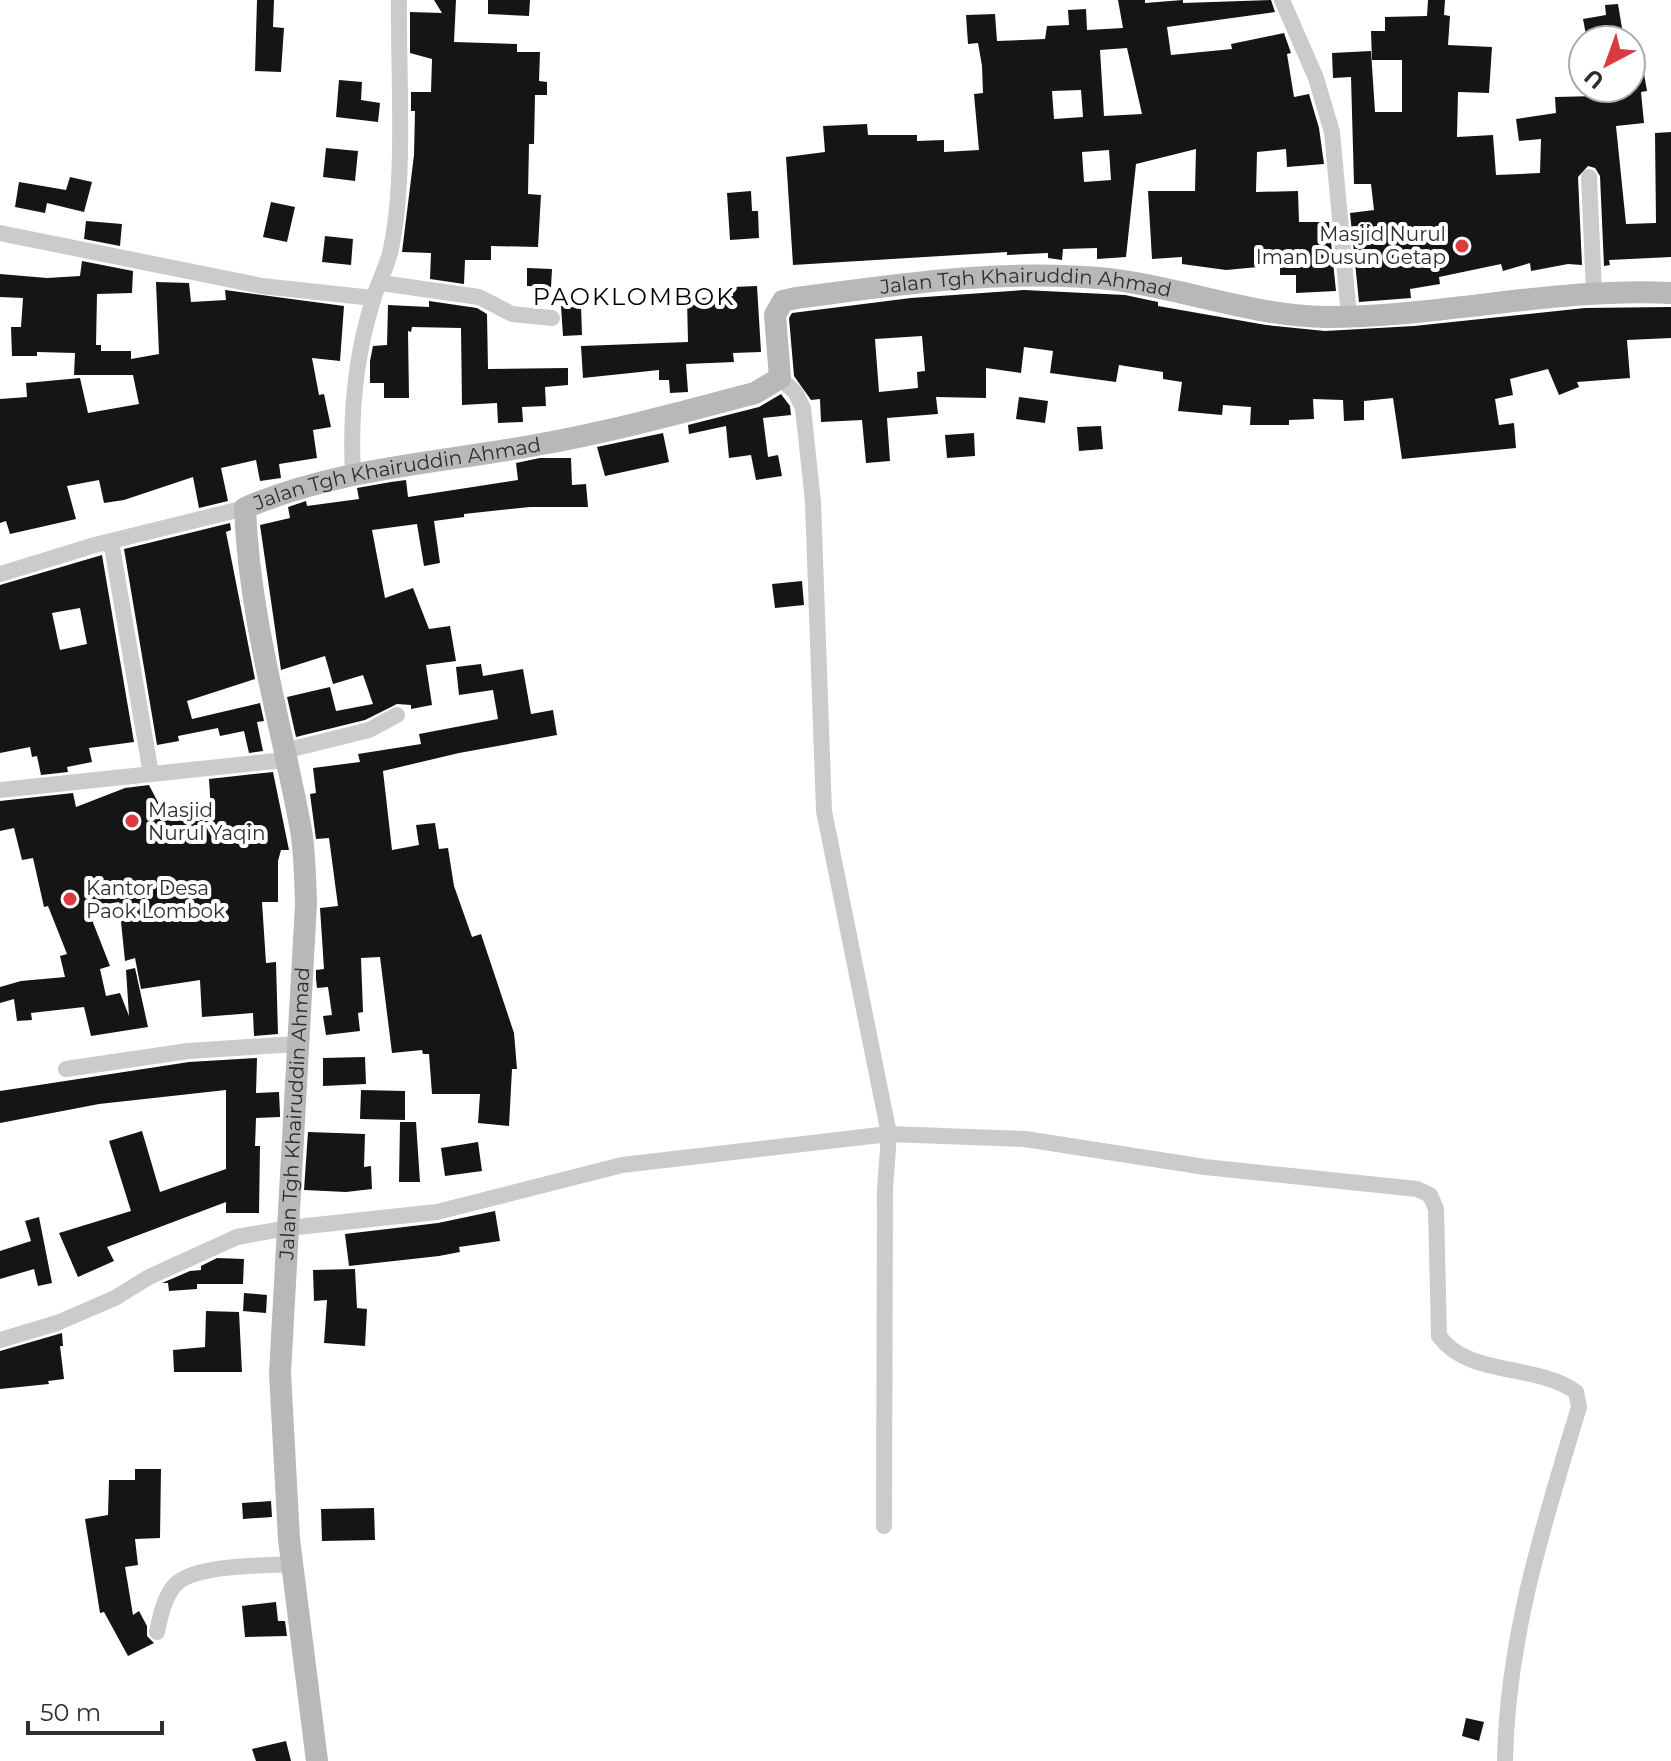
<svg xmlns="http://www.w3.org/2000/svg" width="1671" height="1761" font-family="Montserrat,sans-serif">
  <rect width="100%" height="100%" fill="#fff"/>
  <path fill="#151515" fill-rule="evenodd" d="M257,0H274L273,27L284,28L281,72L255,71Z
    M434,0H456L454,42L517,44V52H540L539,81L547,82V95H535L534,144H529L528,194L541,195L538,247L491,246V260H465L464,284L430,279L431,253L402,252L414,155L415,111H411V92H431L432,59L410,53V12L442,13Z
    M488,0H530L529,16L488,14Z
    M1118,0H1145V3L1183,0V3L1271,0L1275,12L1167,27L1171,55L1232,49L1231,44L1284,33L1291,53L1287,54L1294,97L1309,94L1319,128L1324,164L1287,167L1286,149L1257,152L1256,192L1298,191L1299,222H1329L1336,291L1296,293V275H1280V265L1226,270L1182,264V257L1152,259L1148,191H1195L1196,149L1136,164L1126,257L1097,259V248L1063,249L1062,260L1048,258V253L1007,255V252L793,265L786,157L825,152L823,126L867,124L868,135H917V141L944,140V152L979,150L974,94L983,93L982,66L978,43L968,44L966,15L995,14L997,41L1045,39L1047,26L1069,25L1068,10L1086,9L1087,30L1123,28ZM1127,48L1142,114L1104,116L1100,50ZM1081,90L1083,117L1054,119L1052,91ZM1109,150L1111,180L1084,182L1082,152Z
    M1428,0H1445L1444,15L1450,16L1448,45L1492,47L1489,93L1458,92L1457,137L1493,135L1496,175L1540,173L1541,139L1519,141L1516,119L1556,113L1555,97L1597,96V91L1631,88V46L1639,45L1647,91L1641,92L1644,123L1616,126L1626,224L1656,223L1655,133L1671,132V257L1609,260L1610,265L1604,266L1600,176L1595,168L1588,166L1578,177L1582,265L1568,264L1531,271L1530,263L1503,271L1501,264L1439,277L1440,284L1410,289L1411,298L1359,302L1350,213L1374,210L1371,184H1354L1351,77L1333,78L1332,53L1371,51L1375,112H1402V60H1372L1371,31H1385V17L1427,16Z
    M1618,4L1624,40H1587L1583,19L1606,15L1605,5Z
    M339,80L362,82L361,100L380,103L378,122L336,117Z
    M326,148L358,151L355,181L323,177Z
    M70,177L92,182L84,212L47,203L45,213L15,207L19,182L66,190Z
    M751,191L752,211H758L759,238L730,240L727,193Z
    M271,202L295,207L287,242L263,237Z
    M86,221L122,224L120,246L84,239Z
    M325,236L353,239L351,265L322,262Z
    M82,261L133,271L132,293L97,294L96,345H101V351H131V359L159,354L156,282L189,283L191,302L226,300L225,290L344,306L340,361L312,358L319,395L324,394L331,427L313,430L317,458L279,464L281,478L260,481L256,460L221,468L228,501L199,508L193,477L124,500L104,503L99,480L67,486L76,519L10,534L6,521L0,523V399L27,397L26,383L80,378L88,413L139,404L133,375H74L75,353L37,352V356H12L11,327H21L23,298L0,297V274L47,278L80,276Z
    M527,268L552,269L551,287L527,286Z
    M757,286L761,352L733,353L734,362L686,364L688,392L670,393L669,380H659V370L583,378L581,346L688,342L687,299L733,296V287Z
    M1024,290L1125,295L1158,302V306L1266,325L1325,331L1414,326L1585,308L1671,307V338L1627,340L1630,378L1577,382L1579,387L1559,395L1548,369L1510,379L1513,395L1495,399L1499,425L1514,423L1516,448L1402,459L1393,398L1364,401V420L1344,421L1343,400L1313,399L1314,419L1289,420V425H1250L1251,407L1223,405L1222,415L1178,411L1182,382L1163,379V372L1119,365L1116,382L1050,373L1053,351L1024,347L1021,373L986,368V398L936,397L938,414L887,418L890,461L866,463L862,420L821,422L820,399L811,400L794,376L789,318L792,313L911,298ZM922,336L925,371L917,372L918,388L879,392L875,339Z
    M429,301L477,308L487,314L488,369L568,368V385L545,387L546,406L522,407L523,422L498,423L497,403L462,405L461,328L412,327L411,332L408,331L409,398H384V383H370V361L373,346L387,345L388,305L429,307Z
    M561,306H581L582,335L563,336Z
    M781,394L790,406L791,415L763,418L768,457L778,455L782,476L756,480L751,455L729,458L726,426L689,434L688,425L759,407Z
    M1019,397L1048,401L1045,423L1016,419Z
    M1101,426L1103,449L1079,451L1077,427Z
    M663,433L669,462L605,476L597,447Z
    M974,433L975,456L947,458L945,435Z
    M540,458H571L572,485L586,484L588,507H530L464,514V517L434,521L440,563L424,566L417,524L372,530L385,598L413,588L429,629L450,626L456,661L426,665L432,705L411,709V705L397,704L365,720L296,737L287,697L330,687L336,711L373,704L363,675L333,684L325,656L281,670L260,525L290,518L288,507L306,501L307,506L359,499L357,488L391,482L406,480L408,497L518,480L516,463Z
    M230,523L231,530L226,532L255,679L187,701L192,719L260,703L264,721L257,722L263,751L249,753L244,731L220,736L218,728L178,736L179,741L157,745L124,549Z
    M102,555L134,742L89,748L92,762L67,767L68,772L41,775L37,756L32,757L30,747L0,753V585ZM80,608L87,644L60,650L52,613Z
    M802,581L804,605L775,608L772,584Z
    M481,664L483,676L523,669L531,714L553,710L557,735L459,753L383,771L392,850L419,845L416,825L435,823L439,849L448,848L454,886L472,937L481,934L514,1033L517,1069H512L509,1126L478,1123L480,1094H432L429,1054H423L422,1050L392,1053L380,957L361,958L363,1012L358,1013L360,1031L326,1035L323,1016L332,1015L328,987L317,988L316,979V970L324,969L320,908L338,906L329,838L316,839L310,794L316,793L313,768L360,762L358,754L421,744L419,734L498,719L493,690L459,695L456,667Z
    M273,772L289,850H281L278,861V902H262L266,963L276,962L278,1034L254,1036L253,1013L202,1017L200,980L141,989L135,958L125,961L119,902L87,907L110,966L100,969L106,996L120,993L129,1016L126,970L135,968L148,1027L91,1036L84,1007L31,1013L32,1020L17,1021L14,999L0,1003V987L21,981L65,977L60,956L67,954L48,906L44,907L33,858L22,860L14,828L0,831V801L73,793L76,807L125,788L149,785L163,812L211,811L209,779Z
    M365,1057L366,1084L323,1086V1058Z
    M257,1058L256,1093L279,1092L280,1114V1117L256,1118L255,1146H260L259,1213H226V1202L107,1247L114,1261L78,1277L59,1233L131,1211L109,1141L142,1131L160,1192L226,1169V1090L99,1104L0,1123V1091L189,1062Z
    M361,1090L405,1091V1120L360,1119Z
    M400,1122H416L420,1182H399Z
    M308,1132L365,1134L364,1167L371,1166L372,1189L346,1192L304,1190Z
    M478,1142L482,1171L445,1176L441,1148Z
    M495,1211L500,1241L459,1247L460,1252L439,1256L349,1266L345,1234L438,1223Z
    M39,1217L52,1283L38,1286L34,1269L0,1279V1251L31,1241L25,1221Z
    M217,1258L244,1259L243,1284H197V1289L169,1291L168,1283H162L190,1271L201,1270V1266Z
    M355,1269L357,1308L367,1309L365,1346L324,1343L327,1300L314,1301L313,1270Z
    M244,1293L267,1295L266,1313L243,1311Z
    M206,1311L239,1312L242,1372H174L173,1350L205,1347Z
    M62,1333L63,1346H60L64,1379L48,1381L49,1384L0,1389V1351Z
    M135,1469H161L160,1538L135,1539L138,1565L125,1567L133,1615L139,1611L147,1626V1636L154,1643L128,1656L104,1612L100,1613L85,1519L108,1515L109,1480H135Z
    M271,1501L272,1517L243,1519L242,1503Z
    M374,1508L375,1540L322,1541L321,1509Z
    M276,1602L278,1621H285L287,1636L245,1637L242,1606Z
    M1466,1718L1484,1722L1479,1741L1462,1736Z
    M286,1741L291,1761H256L252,1749Z"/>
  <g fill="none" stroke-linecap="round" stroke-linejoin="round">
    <path stroke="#cbcbcb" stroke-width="16" d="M1282,0L1316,78L1332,132L1349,316
      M1589,177L1594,292
      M0,233L262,286L373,298
      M381,283L479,297L512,314L552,318
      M780,378L795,392L803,408L813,502L824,811L889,1134L1025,1139L1205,1167L1417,1189L1430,1195L1436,1209L1439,1336C1468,1377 1536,1363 1576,1392L1579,1407C1544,1523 1507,1638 1505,1761
      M353,474C350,416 355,357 373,300C378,283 387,267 391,249C406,176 398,76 399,0
      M111,541L151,774
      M0,574L95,545L245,508
      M284,751L369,730L397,715
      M0,790L285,760
      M66,1069L188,1051L297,1044
      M0,1340L57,1323L115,1298L149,1277L237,1237L288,1228L437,1212L622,1165L889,1134L885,1189L884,1526
      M157,1632C160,1618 164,1597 175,1585C195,1564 264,1566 292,1564"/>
    <path stroke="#b8b8b8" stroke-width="22" id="s1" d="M317,1761L289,1539L280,1373L306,904C305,879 305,854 301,830C281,722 249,618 245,508C337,468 439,463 536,445C610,432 683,412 755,393L780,378L775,315L783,301L796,298C895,285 999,269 1099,278C1175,285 1249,316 1326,317C1442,317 1555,287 1671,293"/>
  </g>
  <g fill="#da3b40" stroke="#fff" stroke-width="3">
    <circle cx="1462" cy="246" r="8"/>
    <circle cx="132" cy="821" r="8"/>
    <circle cx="70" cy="899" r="8"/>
  </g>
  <g text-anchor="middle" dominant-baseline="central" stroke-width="8" stroke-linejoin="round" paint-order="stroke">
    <g font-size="20" fill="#2e2e2e" stroke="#fff" text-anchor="start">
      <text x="1446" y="234" text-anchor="end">Masjid Nurul<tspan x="1446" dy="23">Iman Dusun Getap</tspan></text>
      <text x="148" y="810">Masjid<tspan x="148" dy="23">Nurul Yaqin</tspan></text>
      <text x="86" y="888">Kantor Desa<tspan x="86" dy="23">Paok Lombok</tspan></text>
    </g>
    <g font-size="20" fill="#2e2e2e" stroke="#fff">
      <text stroke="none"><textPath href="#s1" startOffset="2138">Jalan Tgh Khairuddin Ahmad</textPath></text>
      <text stroke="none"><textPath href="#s1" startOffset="1418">Jalan Tgh Khairuddin Ahmad</textPath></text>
      <text stroke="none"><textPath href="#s1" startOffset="650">Jalan Tgh Khairuddin Ahmad</textPath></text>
    </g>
    <g font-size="24" letter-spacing="2" fill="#000" stroke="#fff">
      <text x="634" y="296">PAOKLOMBOK</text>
    </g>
  </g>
  <g transform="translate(1607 64) rotate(221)"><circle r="38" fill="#ffffff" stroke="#ababab" stroke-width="2"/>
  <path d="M0-6L14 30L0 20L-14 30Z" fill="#da3b40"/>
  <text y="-12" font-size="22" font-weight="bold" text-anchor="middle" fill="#2e2e2e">U</text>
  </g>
  <path d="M28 1721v12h134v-12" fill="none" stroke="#2e2e2e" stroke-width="4"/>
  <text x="40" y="1721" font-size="24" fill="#2e2e2e" stroke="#ffffff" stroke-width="6" paint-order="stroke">50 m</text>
</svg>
